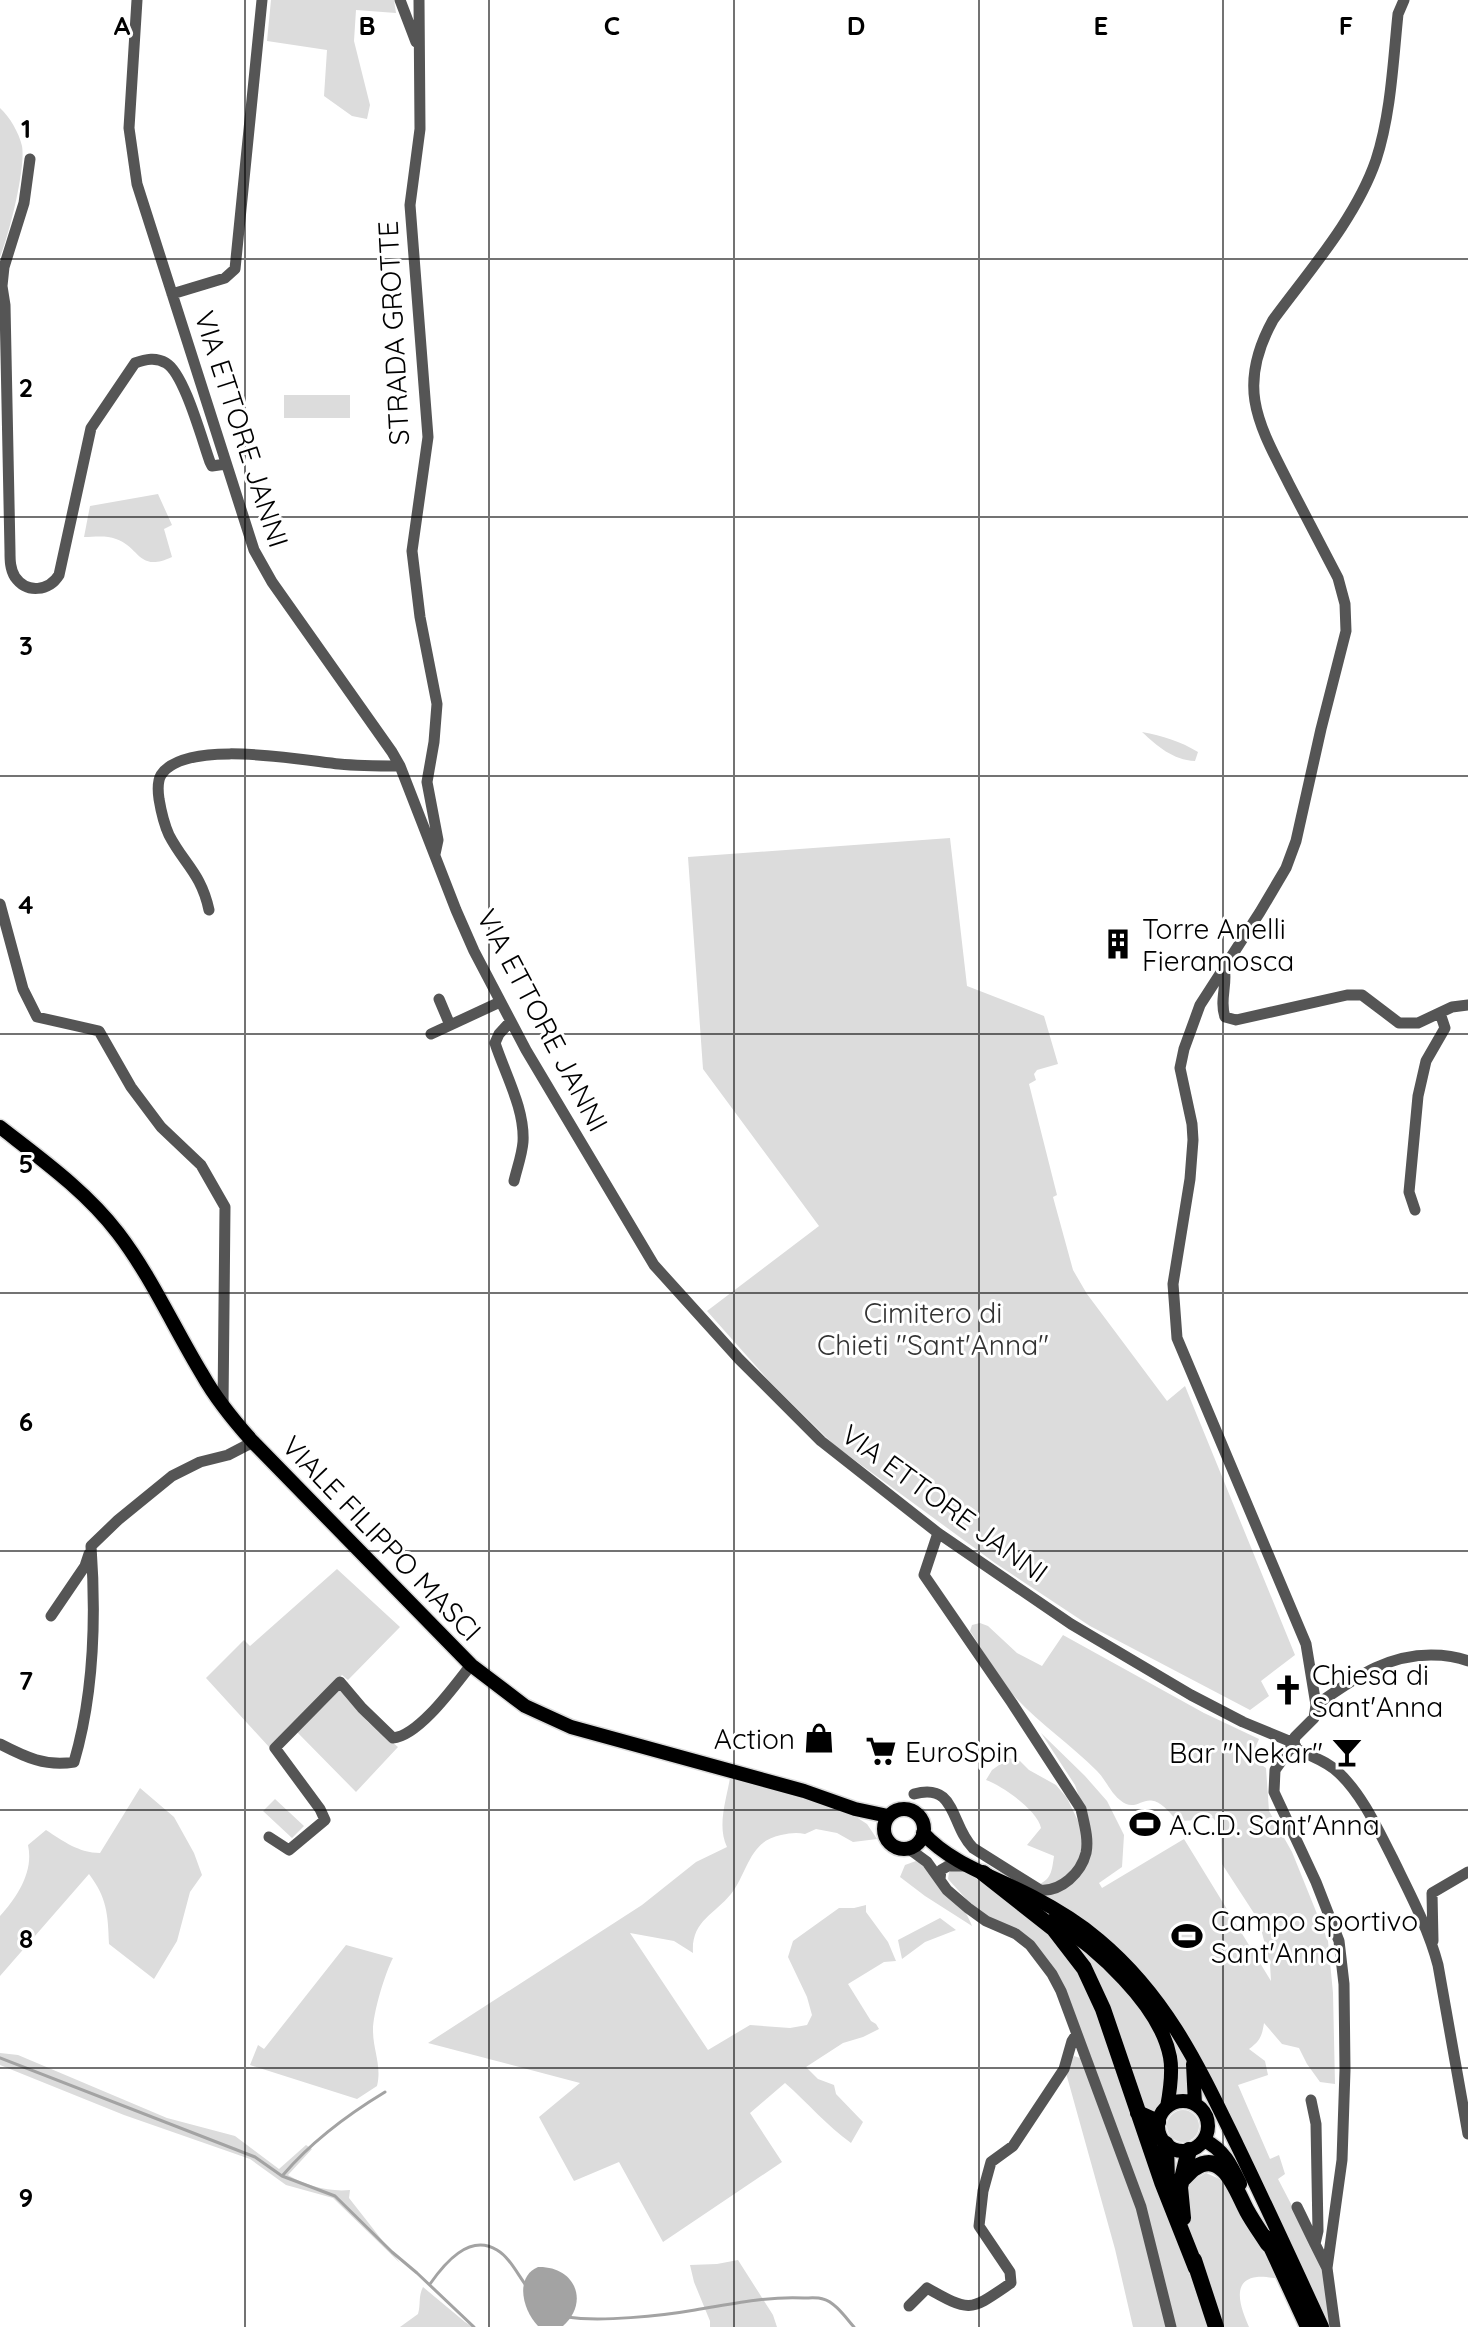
<svg xmlns="http://www.w3.org/2000/svg" width="1468" height="2327" font-family="Quicksand,sans-serif">
  <rect width="100%" height="100%" fill="#fff"/>
  <path fill="#dcdcdc" d="M271,0H394L396,13L356,10L354,41L370,105L367,119L352,116L324,96L327,50L267,41Z
    M0,108C10,117 19,133 22,146C26,168 9,235 0,257Z
    M284,395H350V418H284Z
    M158,494L172,525L164,529L172,557C138,573 140,547 116,539C106,535 94,537 84,537L90,506Z
    M1142,732C1163,736 1180,741 1198,752L1195,761C1173,760 1157,746 1142,732Z
    M950,838L967,986L1044,1016L1058,1064L1037,1070L1034,1074L1036,1080L1029,1084L1057,1195L1053,1197L1073,1270L1087,1294L1167,1401L1185,1386L1295,1655L1261,1681L1269,1696L1250,1710L1090,1626L995,1563L834,1445L769,1381L707,1311L819,1226L703,1069L688,857Z
    M337,1569L400,1627L348,1680L342,1675L270,1748L206,1678L244,1640L250,1646Z
    M980,1623L988,1626L1017,1653L1042,1666L1063,1635L1204,1713L1259,1739L1251,1758L1266,1768L1269,1811L1292,1852L1328,1941L1333,1993L1335,2084L1320,2082L1307,2064L1299,2048L1282,2044L1264,2023C1262,2036 1260,2041 1249,2049L1265,2061L1268,2075L1238,2085L1270,2159L1279,2155L1285,2174L1278,2179L1325,2269L1330,2325L1328,2327L1182,2029L1036,1892H1049L1086,1860L1083,1808L1075,1785L1041,1733L1085,1776L1107,1801L1124,1835L1122,1867L1099,1883L1102,1888L1184,1839L1271,1981L1270,1964L1259,1921L1222,1864L1221,1828L1213,1818C1200,1817 1188,1823 1176,1820C1145,1779 1141,1818 1120,1800C1110,1792 1106,1780 1097,1771C1071,1745 1040,1724 1015,1697C998,1678 984,1652 970,1631L972,1625Z
    M338,1687L368,1722L398,1747L356,1792L296,1731Z
    M1009,1758L1020,1761L1029,1770L1056,1785L1067,1798L1078,1821L1084,1839L1082,1861L1061,1882L1041,1887L1040,1884C1052,1878 1052,1869 1054,1856L1027,1845L1041,1828C1038,1811 1003,1786 986,1780L992,1770Z
    M730,1778L850,1813L867,1824L877,1839L853,1842L837,1833L816,1829L805,1834C797,1832 790,1833 781,1835C749,1841 748,1872 731,1894C714,1915 691,1921 693,1953L674,1941L630,1933L708,2050L750,2025L790,2028L807,2025L812,2015L807,1997L788,1957L793,1941L839,1908H854L866,1905V1912L888,1942L896,1961L884,1962L848,1984L871,2021L876,2024L879,2029L863,2037L843,2043L806,2067L818,2079L834,2085L836,2094L863,2122L851,2143C827,2126 808,2103 785,2083L750,2113L782,2162L663,2242L619,2162L574,2181L539,2117L580,2083L428,2043L642,1905L696,1862L727,1847C717,1826 726,1801 730,1778Z
    M140,1788L174,1817L194,1853L202,1875L190,1892L177,1941L154,1979L109,1944C108,1914 107,1898 89,1874L0,1976V1916C17,1897 34,1872 28,1845L46,1830C63,1841 79,1853 100,1853Z
    M275,1799L304,1826L292,1838L263,1811Z
    M916,1861C937,1867 965,1906 972,1926L925,1896L900,1877L905,1865Z
    M955,1869L975,1876L1050,1928L1089,1983L1207,2327H1133L1115,2249L1066,2073L1074,2056L1089,2061L1053,1969L977,1911L948,1879L949,1872Z
    M940,1918L956,1930L925,1942L902,1959L898,1940Z
    M1066,1933L1111,1971L1154,2026L1166,2067L1163,2101L1155,2112L1151,2125L1162,2167Z
    M346,1945L393,1958C385,1973 373,2013 373,2030C373,2051 382,2065 377,2086L357,2099L250,2065L258,2045L264,2049Z
    M1168,2025L1187,2060L1190,2095L1174,2094Z
    M0,2053L18,2055L167,2118L235,2136L279,2169L306,2145L312,2149L288,2175C307,2186 328,2192 350,2190L349,2198L400,2263L333,2198L286,2185L250,2159L124,2115L0,2065Z
    M1167 2126a16 16 0 1 1 32 0a16 16 0 1 1-32 0Z
    M1206,2173L1224,2181L1277,2278C1271,2278 1263,2276 1257,2277C1229,2280 1242,2311 1249,2327H1224L1190,2229L1185,2195L1190,2182Z
    M738,2260L773,2315L777,2327H710V2321L694,2282L690,2265L717,2264Z
    M423,2287L465,2322L473,2327H400L418,2314C421,2304 418,2297 423,2287Z"/>
  <path fill="#a3a3a3" d="M538,2267C575,2266 590,2302 563,2326H538C523,2311 514,2277 538,2267Z"/>
  <g fill="none" stroke-linecap="round" stroke-linejoin="round">
    <path stroke="#a3a3a3" stroke-width="3" d="M0,2058L255,2157L282,2176L335,2196L392,2252L417,2273L474,2327
      M283,2175C312,2141 347,2115 385,2092
      M430,2284C444,2264 469,2233 497,2250C509,2257 517,2273 525,2284
      M567,2317C600,2322 661,2316 695,2310C732,2304 767,2296 804,2298C810,2298 817,2297 823,2299C835,2302 846,2318 854,2327"/>
    <g stroke="#dbdbdb" stroke-width="17">
      <path id="major" d="M0,1127C41,1159 86,1191 118,1233C151,1276 174,1328 202,1374C216,1399 234,1421 253,1442L471,1665L525,1706L571,1727L804,1791L855,1809L888,1816
        M884 1829a20 20 0 1 1 40 0a20 20 0 1 1-40 0Z
        M923,1833C952,1865 996,1877 1033,1897C1056,1909 1079,1923 1099,1940C1167,1997 1199,2067 1237,2145C1266,2205 1294,2266 1322,2327
        M1053,1920C1096,1948 1160,2004 1170,2057C1173,2073 1170,2091 1167,2107
        M1193,2064L1195,2104
        M1158 2126a25 25 0 1 1 50 0a25 25 0 1 1-50 0Z
        M1204,2140C1224,2150 1231,2165 1240,2184
        M1265,2236L1307,2327"/>
    </g>
    <g stroke="#dbdbdb" stroke-width="19">
      <path id="highway" d="M983,1873L1054,1929L1084,1968L1103,2009L1162,2182L1196,2268
        M1138,2113L1158,2122
        M1166,2144L1167,2182
        M1181,2181C1186,2177 1190,2171 1195,2168C1224,2149 1237,2193 1247,2211C1253,2222 1261,2233 1268,2244
        M1183,2218L1180,2187L1189,2150
        M1194,2260L1216,2327"/>
    </g>
    <path stroke="#555" stroke-width="11" d="M137,0L129,128L137,184L254,550L272,582L392,752L400,766L456,910L474,951L526,1050L654,1265L739,1359L821,1441L938,1533L1071,1624L1191,1695L1243,1722L1294,1743
      M400,0L416,42
      M419,0L420,129L410,205L428,437L412,551L420,617L437,704L434,742L427,782L438,840L435,854
      M30,159L24,203L4,267L2,286L5,305L10,551C10,560 10,569 15,577C27,594 49,591 59,575L91,428L135,363C146,359 156,357 166,363C184,373 202,440 210,462L212,466L226,464
      M172,294L225,278L235,269L262,0
      M0,904L23,989L37,1017L99,1031L131,1087L161,1127L201,1165L225,1207L223,1407
      M209,910C201,873 184,864 169,835C164,824 161,811 159,799C158,792 157,782 161,775C185,738 301,760 339,764C359,766 380,766 400,766
      M1224,967C1228,984 1219,1000 1225,1017L1236,1020L1347,995H1362L1399,1023H1418L1452,1007L1468,1005
      M439,999L450,1025
      M510,1022L499,1034L495,1043C505,1074 525,1109 523,1142C522,1155 517,1168 514,1181
      M431,1034L500,1002
      M1415,1210L1409,1192L1418,1096L1426,1061L1445,1028L1440,1013
      M51,1616L85,1566L89,1554
      M1316,1705C1353,1680 1384,1655 1431,1655C1444,1655 1456,1656 1468,1661
      M1294,1743L1297,1749C1312,1757 1327,1761 1339,1773C1363,1796 1377,1828 1392,1857C1409,1892 1428,1927 1438,1965L1468,2134
      M0,1744C25,1757 46,1767 74,1762C94,1694 96,1616 91,1546L118,1520L172,1476L200,1462L228,1455L253,1442
      M914,1794C957,1782 950,1825 973,1848L1040,1890C1061,1892 1081,1873 1086,1853C1089,1839 1084,1823 1081,1809L1012,1703L924,1575L938,1533
      M269,1837L289,1850L325,1820L320,1809L275,1748L340,1682L362,1708L393,1738C419,1736 455,1685 471,1665
      M908,1848L927,1862L947,1890L968,1908L986,1921L1016,1934L1030,1945L1052,1974L1061,1991L1141,2207L1171,2327
      M940,1879L941,1870L948,1866H965
      M1433,1941L1432,1893L1468,1872
      M1311,2100L1316,2124L1318,2231L1315,2244L1327,2268
      M1297,2207L1315,2244
      M909,2306L927,2288C971,2313 970,2311 1011,2283L1010,2272L979,2226L983,2191L991,2162L1013,2146L1064,2069L1072,2041L1076,2035
      M1335,2327L1327,2268L1342,2160L1345,2070L1344,1984L1339,1941L1316,1882L1274,1792L1275,1770L1294,1743L1295,1737L1314,1718L1316,1705L1306,1644L1177,1338L1173,1284L1190,1179L1193,1140L1192,1124L1180,1068L1184,1049L1200,1005L1260,912L1286,868L1296,841L1321,729L1346,631L1345,604L1338,578C1322,547 1305,515 1289,484C1258,423 1236,387 1273,320C1309,271 1356,218 1376,160C1391,114 1393,62 1398,14L1404,0"/>
    <use href="#major" stroke="#000" stroke-width="14"/>
    <use href="#highway" stroke="#000" stroke-width="16"/>
  </g>
  <path fill="none" stroke="#000" stroke-width="2" stroke-opacity="0.55" d="M245,0V2327M489,0V2327M734,0V2327M979,0V2327M1223,0V2327M0,259H1468M0,517H1468M0,776H1468M0,1034H1468M0,1293H1468M0,1551H1468M0,1810H1468M0,2068H1468"/>
  <defs>
    <g id="building-bare" transform="scale(2.4)"><path d="M-4-6H4V6H1V3H-1V6H-4ZM-2.5-4.3h1.7v1.8h-1.7ZM.8-4.3h1.7v1.8H.8ZM-2.5-1h1.7V.8h-1.7ZM.8-1h1.7V.8H.8Z" fill="#000" stroke="#fff" stroke-width="2.5" paint-order="stroke"/></g>
    <g id="church-bare" transform="scale(2.4)"><path d="M-1.2-6h2.4v3.5h3.3v2.4h-3.3V6h-2.4V-.1h-3.3v-2.4h3.3Z" fill="#000" stroke="#fff" stroke-width="2.5" paint-order="stroke"/></g>
    <g id="shop-bare" transform="scale(2.4)"><path d="M-5-2.5h2.3a2.7 3.5 0 0 1 5.4 0H5L5.5 6h-11ZM-1.5-2.5h3a1.5 2.3 0 0 0-3 0Z" fill="#000" stroke="#fff" stroke-width="2.5" paint-order="stroke"/></g>
    <g id="supermarket-bare" transform="scale(2.4)"><path d="M-6-5.5h2.5l.6 2H6L4.5 2H-2.5L-4.4-4H-6ZM-1.5 3.2a1.3 1.3 0 1 0 .1 0ZM3 3.2a1.3 1.3 0 1 0 .1 0Z" fill="#000" stroke="#fff" stroke-width="2.5" paint-order="stroke"/></g>
    <g id="bar-bare" transform="scale(2.4)"><path d="M-6-5H6L.8 .8V4.5H3.5V6h-7V4.5H-.8V.8Z" fill="#000" stroke="#fff" stroke-width="2.5" paint-order="stroke"/></g>
    <g id="stadium-bare" transform="scale(2.4)"><path d="M0-5a6.5 5 0 1 0 0 10a6.5 5 0 1 0 0-10ZM-3.5-1.8h7v3.6h-7Z" fill="#000" stroke="#fff" stroke-width="2.5" paint-order="stroke"/></g>
  </defs>
  <g fill-rule="evenodd">
    <use href="#building-bare" x="1118" y="944"/>
    <use href="#church-bare" x="1288" y="1690"/>
    <use href="#shop-bare" x="819" y="1738"/>
    <use href="#supermarket-bare" x="881" y="1751"/>
    <use href="#bar-bare" x="1347" y="1752"/>
    <use href="#stadium-bare" x="1145" y="1824"/>
    <use href="#stadium-bare" x="1187" y="1936"/>
  </g>
  <g text-anchor="middle" dominant-baseline="central" stroke-width="6" stroke-linejoin="round" paint-order="stroke">
    <g font-size="28" fill="#000" stroke="#fff">
      <text transform="translate(393 333) rotate(-93)">STRADA GROTTE</text>
      <text transform="translate(242 429) rotate(72)">VIA ETTORE JANNI</text>
      <text transform="translate(543 1020) rotate(62)">VIA ETTORE JANNI</text>
      <text transform="translate(945 1503) rotate(36)">VIA ETTORE JANNI</text>
      <text transform="translate(382 1538) rotate(46)">VIALE FILIPPO MASCI</text>
    </g>
    <g font-size="28" fill="#000" stroke="#fff" text-anchor="start">
      <text x="1142" y="928">Torre Anelli<tspan x="1142" dy="32">Fieramosca</tspan></text>
      <text x="1312" y="1674">Chiesa di<tspan x="1312" dy="32">Sant'Anna</tspan></text>
      <text x="795" y="1738" text-anchor="end">Action</text>
      <text x="905" y="1751">EuroSpin</text>
      <text x="1323" y="1752" text-anchor="end">Bar "Nekar"</text>
      <text x="1169" y="1824">A.C.D. Sant'Anna</text>
      <text x="1211" y="1920">Campo sportivo<tspan x="1211" dy="32">Sant'Anna</tspan></text>
    </g>
    <g font-size="28" fill="#333" stroke="#fff">
      <text x="933" y="1312">Cimitero di<tspan x="933" dy="32">Chieti "Sant'Anna"</tspan></text>
    </g>
  </g>
  <g font-size="26" text-anchor="middle" font-weight="bold" fill="#000" stroke="#fff" stroke-width="6" stroke-linejoin="round" paint-order="stroke">
    <text x="122" y="35">A</text>
    <text x="367" y="35">B</text>
    <text x="612" y="35">C</text>
    <text x="856" y="35">D</text>
    <text x="1101" y="35">E</text>
    <text x="1346" y="35">F</text>
    <text x="26" y="138">1</text>
    <text x="26" y="397">2</text>
    <text x="26" y="655">3</text>
    <text x="26" y="914">4</text>
    <text x="26" y="1173">5</text>
    <text x="26" y="1431">6</text>
    <text x="26" y="1690">7</text>
    <text x="26" y="1948">8</text>
    <text x="26" y="2207">9</text>
  </g>
</svg>
